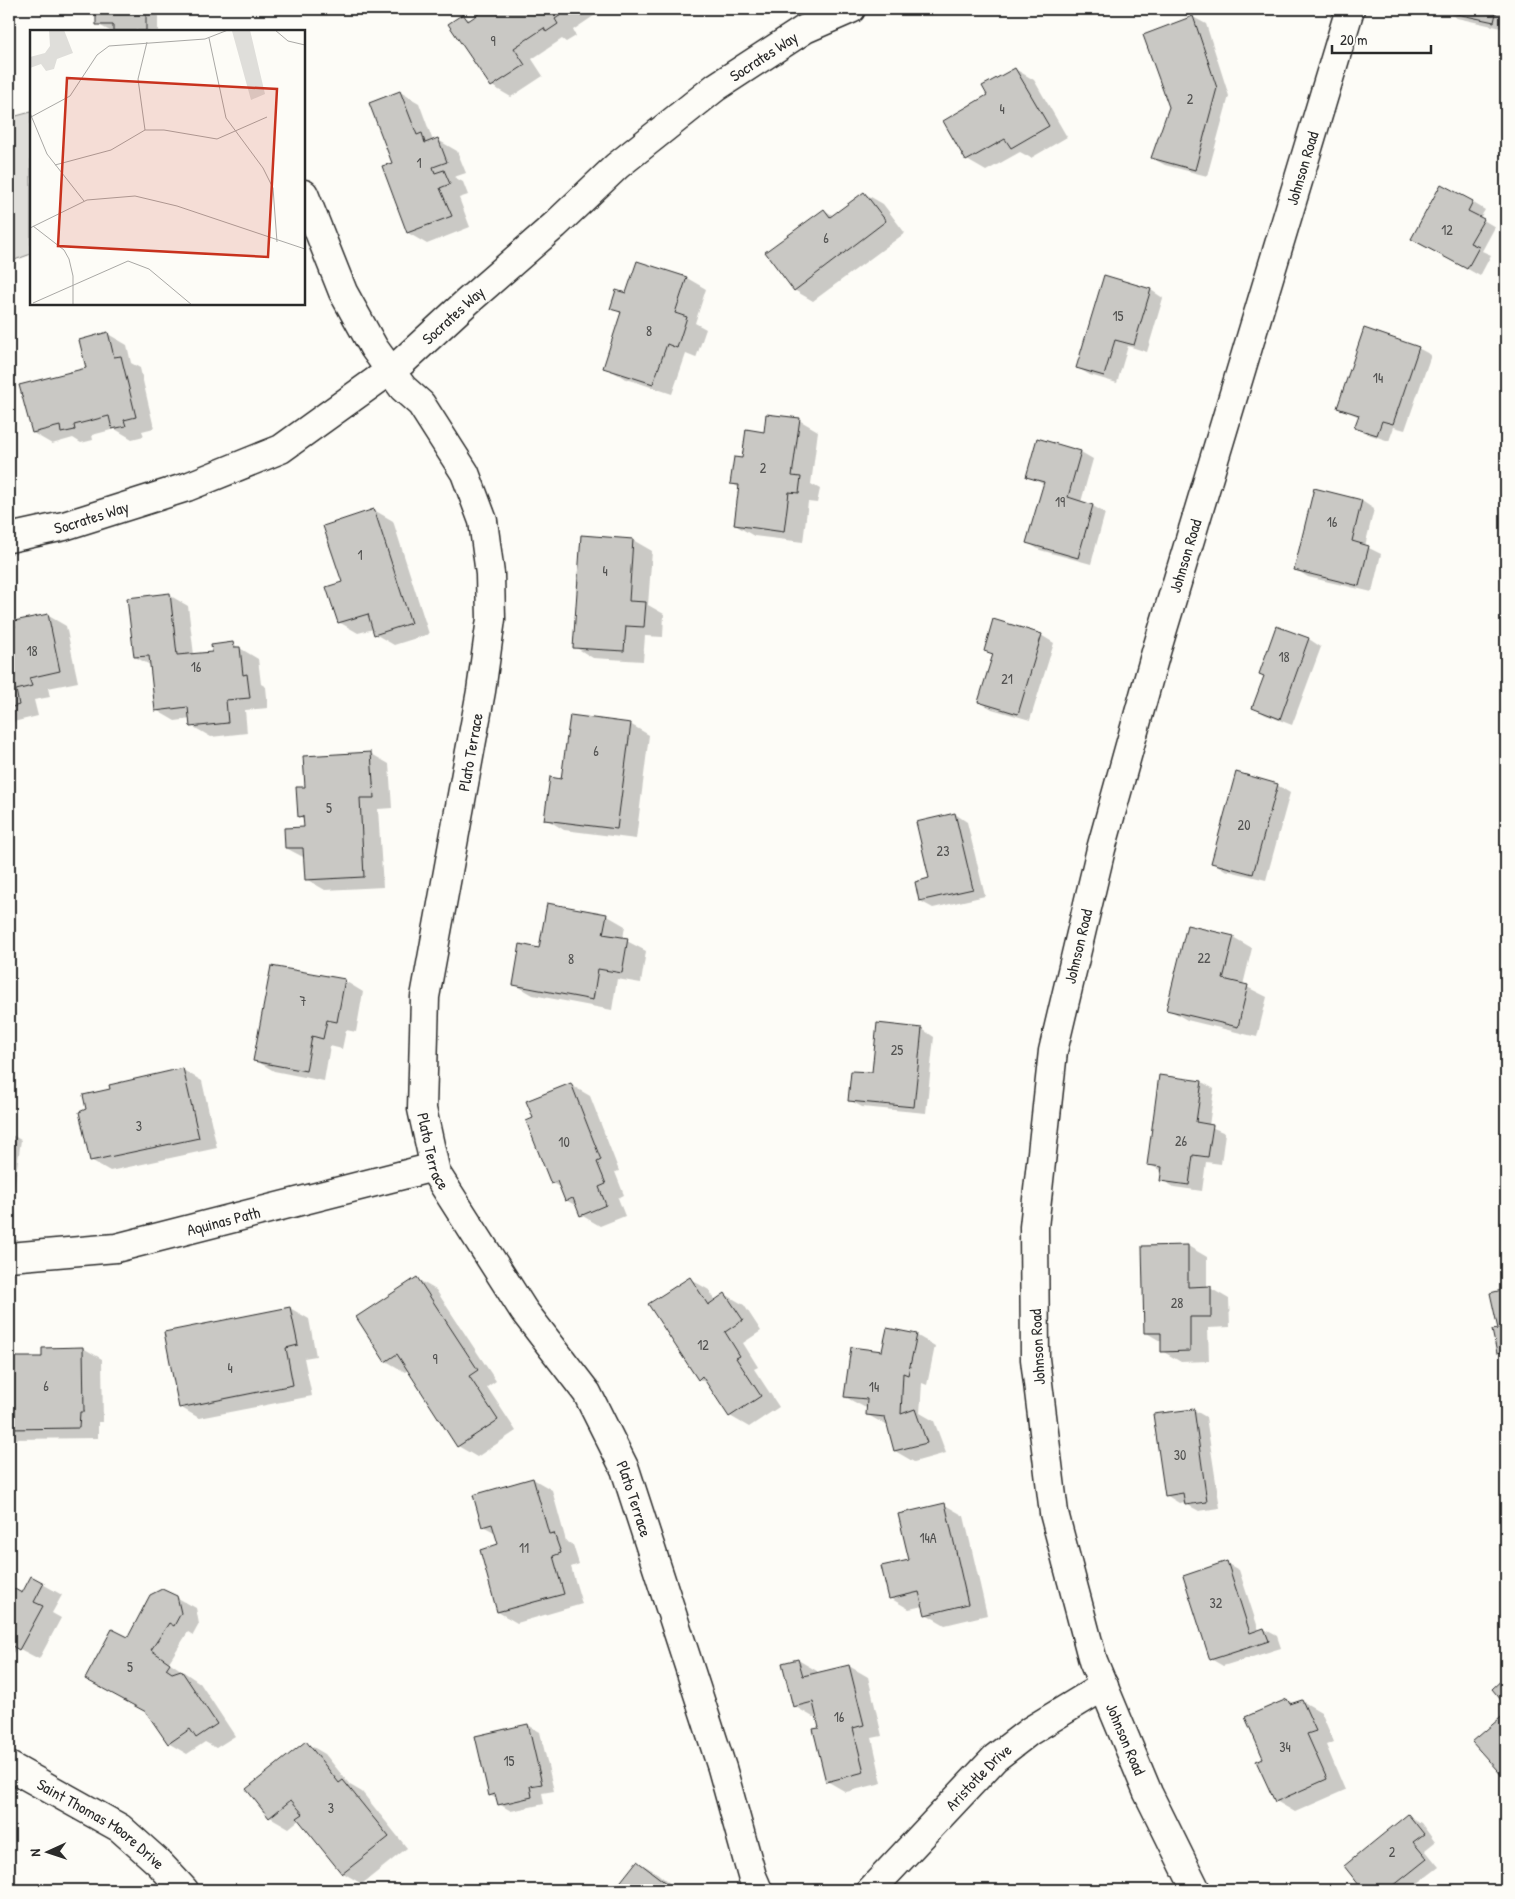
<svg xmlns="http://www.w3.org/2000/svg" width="1515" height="1899" font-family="'Patrick Hand',sans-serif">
  <rect width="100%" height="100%" fill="#fdfcf7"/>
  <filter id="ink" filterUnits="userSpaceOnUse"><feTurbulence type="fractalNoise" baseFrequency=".02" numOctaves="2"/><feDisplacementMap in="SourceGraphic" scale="10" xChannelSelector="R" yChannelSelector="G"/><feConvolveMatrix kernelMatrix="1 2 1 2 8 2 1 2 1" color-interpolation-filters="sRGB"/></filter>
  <g filter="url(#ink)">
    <path fill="#dfdeda" stroke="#858482" d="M31,112V254L9,262V118Z"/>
    <path fill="#0003" d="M98,9H158V31H110L97,24Z
      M488,9H604L573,30L576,36L566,42L562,39L532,59L543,76L511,97L492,86L450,24L463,16L471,20Z
      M1445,9H1506V29L1457,18L1444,11Z
      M1193,17L1206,24L1229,96L1207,176L1165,165L1152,158L1170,107Z
      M1015,69L1034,80L1067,137L1031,158L1020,152L986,171L967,160L989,96Z
      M400,92L419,103L433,141L438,140L457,151L466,173L454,177L463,182L468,195L459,198L470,227L427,244L408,233L383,167L394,163Z
      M864,193L883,204L905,233L813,301L794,290L824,210L834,216Z
      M1472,202L1485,210L1480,218L1495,227L1482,251L1491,255L1480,276L1413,238Z
      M638,262L687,278L706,289L695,323L706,329L696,358L686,354L672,394L624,378L605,367L622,314L612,308L627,295Z
      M1105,277L1151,290L1163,298L1147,352L1128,346L1117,383L1090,375L1078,368Z
      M108,334L127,345L131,363L140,368L154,428L142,431L144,436L132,439L115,429L92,435L93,440L81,443L73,438L52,444L33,433L88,368Z
      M1418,348L1431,355L1405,430L1394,427L1389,441L1368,434L1355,427L1359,417L1339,407Z
      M799,420L818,431L811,484L820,489L817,503L808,502L803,542L754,536L735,525L739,488L732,483L743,459L765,433Z
      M1081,452L1093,459L1081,502L1093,506L1105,513L1091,564L1040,550L1028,543L1045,485L1027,476Z
      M1362,501L1374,509L1365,546L1381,554L1372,592L1308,577L1295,569Z
      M374,510L393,521L429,634L394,645L375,634L374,629L358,633L339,622L343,583Z
      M633,540L652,551L648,605L664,614L663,637L645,636L643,661L593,658L575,647Z
      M169,595L188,606L194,655L213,653L233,644L258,659L261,684L266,687L268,708L245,710L247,733L211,737L192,726L191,719L175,721L156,710L152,666L135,657Z
      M47,615L66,626L78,682L48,688L50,697L34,700L38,716L9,723V628L12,629Z
      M1277,628L1309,639L1321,647L1292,725L1266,715L1254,708L1265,676Z
      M1041,635L1054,643L1030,720L992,709L980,702L994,655L985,650Z
      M630,724L649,735L636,839L564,830L546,819Z
      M370,753L389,764L392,808L378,809L383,887L325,890L306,879L305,858L286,848L305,828V819L299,816L306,788Z
      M1277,785L1290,793L1266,880L1225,870L1212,862Z
      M955,814L967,822L985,896L933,908L920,901L931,879Z
      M606,915L625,926L623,939L646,951L641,983L617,979L612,1010L533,995L514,984L540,949Z
      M1233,937L1252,948L1243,985L1267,997L1257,1037L1187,1020L1168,1009Z
      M345,981L363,992L356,1032L346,1030L342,1049L330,1046L324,1081L274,1071L255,1060Z
      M922,1029L934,1037L926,1113L862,1107L849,1100L873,1074Z
      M183,1070L202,1081L217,1148L110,1171L91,1160Z
      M1202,1082L1214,1089L1209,1126L1225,1133L1221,1164L1206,1162L1202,1191L1174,1187L1162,1180L1163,1172L1149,1164Z
      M571,1085L590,1096L619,1171L615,1172L624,1195L618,1198L625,1216L600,1226L581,1215L578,1207L566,1200L561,1188L552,1183L535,1119Z
      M9,1131L10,1134L21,1140L14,1188L9,1187Z
      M1188,1246L1207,1257V1288H1210L1229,1299L1230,1327L1208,1328L1209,1361L1181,1362L1162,1351V1342L1145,1332Z
      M417,1279L436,1290L496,1381L487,1387L516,1431L477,1457L458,1446L409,1369L405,1372L386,1361Z
      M690,1279L709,1290L716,1301L725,1294L744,1305L761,1331L743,1343L758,1367L754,1369L779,1407L749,1427L730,1416L709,1384L699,1379Z
      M1506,1290V1357L1498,1352L1499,1330L1491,1294Z
      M290,1308L309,1319L316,1356L304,1358L312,1396L199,1418L180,1407Z
      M916,1335L935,1346L927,1385L922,1383L920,1413L934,1421L946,1453L914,1462L895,1451L888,1426L868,1415V1408L864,1407L845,1397L883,1352Z
      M83,1348L102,1359L103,1422H98V1438L11,1439V1446H9V1358H44Z
      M1194,1410L1206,1417L1220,1508L1199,1511L1186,1504V1502L1179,1503L1166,1495Z
      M533,1479L552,1490L566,1541L573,1545L579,1564L571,1567L582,1604L517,1623L498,1612L500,1545L496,1533L483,1526Z
      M945,1505L964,1516L987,1615L945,1625L926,1614L924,1606L909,1609L890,1598L910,1561Z
      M1226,1563L1239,1570L1259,1631L1264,1629L1277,1636L1281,1648L1223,1666L1211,1659Z
      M32,1578L62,1595L52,1613L61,1618L39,1659L16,1647L13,1653L9,1651V1587L22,1595Z
      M176,1597L196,1608L199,1624L193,1635L188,1632L169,1662L200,1683L235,1736L216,1748L205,1742L187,1754L168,1743L128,1639Z
      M798,1660L817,1671L818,1674L849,1666L868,1677L882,1736L872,1738L882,1783L846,1792L827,1781L818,1716L813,1717L794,1706Z
      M1287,1700L1295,1704L1302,1701L1321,1712L1334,1742L1326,1745L1345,1790L1295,1812L1276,1801L1265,1758Z
      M1506,1715V1779L1474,1742Z
      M528,1725L540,1732L554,1791L542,1793L544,1804L511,1811L499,1804L498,1800L490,1795Z
      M306,1743L325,1754L350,1785L362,1792L407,1848L362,1884L343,1873L300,1819L289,1828L270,1817Z
      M1408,1816L1421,1823L1435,1842L1425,1850L1439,1867L1409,1890H1364L1345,1866Z
      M638,1862L657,1873L678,1890H616Z"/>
    <path fill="#c9c8c4" stroke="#2b2b2b" d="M96,9H146V31H113V25H96Z
      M486,9H570L555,19L558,24L546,32L544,28L514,48L525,65L491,87L448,24L463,14L468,21Z
      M1443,9H1497L1494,22L1443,11Z
      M1193,16L1217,88L1195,170L1151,158L1169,107L1143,35Z
      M1015,68L1049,126L1011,148L1005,139L966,161L943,121L987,95L982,86Z
      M400,91L417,135L422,133L425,143L438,138L447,162L433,167L435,173L444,170L450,184L440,188L452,216L407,233L382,166L392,163L369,103Z
      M1441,184L1473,201L1468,211L1484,219L1470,243L1479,247L1467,269L1411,239Z
      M864,192L886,221L794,291L765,252L824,209L830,217Z
      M637,261L687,277L675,313L687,317L677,348L667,344L653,384L603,368L621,312L610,309L616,290L626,293Z
      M1104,275L1151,289L1134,345L1115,340L1104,376L1076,368Z
      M1364,328L1419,347L1393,424L1382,421L1377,435L1354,428L1359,415L1337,408Z
      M108,332L114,357L121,356L136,417L124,420L126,426L112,429L109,416L74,425L75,430L61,433L60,426L32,433L19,385L86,368L79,340Z
      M766,414L800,418L792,476L801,477L799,493L789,492L784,532L734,525L739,485L730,484L734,457L742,458L746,429L764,432Z
      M1037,438L1081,451L1068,497L1093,505L1078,558L1026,543L1044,482L1026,477Z
      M1314,488L1362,500L1352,541L1369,546L1359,586L1294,570Z
      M374,509L411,623L374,635L368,614L338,623L326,587L342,582L323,526Z
      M581,535L633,539L629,601L646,602L644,627L626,626L624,651L573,648Z
      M170,593L177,655L212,652L211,645L233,642L234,647H240L243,675L247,674L250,698L226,700L228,723L190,727L188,707L155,711L149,656L134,657L127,598Z
      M48,614L60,671L29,678L32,686L16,690L19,705L9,708V629L15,627L14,621Z
      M993,619L1042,634L1018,714L978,702L993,654L984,651Z
      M1276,626L1309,638L1280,719L1252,708L1264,676L1259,674Z
      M570,715L631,723L617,829L544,820L550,777L561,779Z
      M371,752L374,798H360L364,877L305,880L303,848H285L284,828L304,827L303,816L298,817L296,787H305L303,756Z
      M1236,772L1278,784L1253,874L1211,863Z
      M955,813L973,889L919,901L915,882L929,878L916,822Z
      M547,903L607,914L603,934L628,938L622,973L598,969L593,1000L513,985L520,944L539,948Z
      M1187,925L1234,936L1223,979L1248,985L1238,1027L1166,1010Z
      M271,966L345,979L337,1022L327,1020L323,1039L312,1036L306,1071L253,1061Z
      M877,1023L922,1028L914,1107L848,1101L851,1071L872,1072Z
      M183,1068L199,1138L90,1161L79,1112L86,1109L83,1095L110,1089L109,1085Z
      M1159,1075L1202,1081L1196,1122L1213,1125L1208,1157L1193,1155L1189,1185L1160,1181L1162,1167L1147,1165Z
      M571,1083L601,1160L597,1162L606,1184L599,1187L606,1205L580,1216L573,1198L565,1201L557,1181L551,1184L526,1121L533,1118L526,1101Z
      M1188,1245V1287L1211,1286V1317H1190V1351L1161,1352V1333H1144L1142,1246Z
      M417,1277L478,1370L469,1376L498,1420L457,1447L397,1354L385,1362L356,1317Z
      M690,1277L708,1305L725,1293L743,1320L725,1332L740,1356L736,1358L761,1396L729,1417L702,1376L698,1380L648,1304Z
      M1506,1289V1351L1497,1353L1492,1330L1498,1329L1490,1293Z
      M290,1307L298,1345L286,1348L293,1385L179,1408L164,1332Z
      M887,1328L917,1334L908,1375L903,1373L901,1414L915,1409L927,1443L894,1451L885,1417L866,1415L867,1399L844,1397L851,1347L882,1351Z
      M83,1347L84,1412H80L79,1428L9,1429V1357H42V1348Z
      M1194,1409L1207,1502L1185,1505L1183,1493L1165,1496L1153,1414Z
      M533,1478L549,1534L554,1533L561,1553L553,1556L564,1594L497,1612L480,1550L498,1544L492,1524L482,1527L473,1495Z
      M945,1503L968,1604L925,1615L919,1592L889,1599L881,1566L909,1560L898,1514Z
      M1227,1561L1250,1633L1264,1628L1269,1641L1210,1660L1183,1576Z
      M31,1576L44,1583L34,1602L43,1606L19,1650L9,1644V1586L22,1593Z
      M162,1589L177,1596L181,1613L174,1626L169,1623L151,1650L170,1663L166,1669L172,1673L181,1670L217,1724L196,1738L190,1729L168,1744L146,1712L85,1679L112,1629L128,1637L150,1595Z
      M798,1659L803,1676L849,1665L864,1725L853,1728L864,1772L826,1782L813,1729L819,1728L813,1702L793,1707L782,1663Z
      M1506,1676V1706L1492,1689Z
      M1287,1699L1290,1704L1302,1700L1316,1731L1307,1734L1327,1779L1275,1802L1256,1761L1263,1758L1245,1717Z
      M1506,1713V1779H1505L1472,1742Z
      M528,1724L542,1784L530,1786L532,1797L498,1805L495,1794L489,1796L475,1736Z
      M306,1741L339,1783L343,1780L389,1837L342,1874L297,1818L303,1814L291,1800L269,1818L246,1789Z
      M1408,1814L1424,1834L1413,1842L1427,1859L1388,1890H1363L1344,1866Z
      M637,1861L675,1890H614Z"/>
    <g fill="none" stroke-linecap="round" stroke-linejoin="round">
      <g stroke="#2b2b2b" stroke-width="31">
        <g id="minor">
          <path id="s1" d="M304,194L343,292L374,348L403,388L421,404L465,473L483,521L490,574L491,619L481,691L425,997L422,1109L436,1173L524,1311L587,1393L625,1469L722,1768L752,1876L758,1890"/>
          <path id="s2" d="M9,538L64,526L187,487L281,449L402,362L467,302L555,225L617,166L716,87L805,29L851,9"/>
          <path id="s3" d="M9,1257L116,1248L434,1167"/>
          <path id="s4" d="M9,1766L120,1828L158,1862L184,1890"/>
          <path id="s5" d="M871,1890L995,1758L1030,1731L1104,1686"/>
          <path id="s6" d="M1196,1890L1148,1793L1093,1661L1054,1513L1035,1359L1034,1227L1053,1051L1101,849L1156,652L1350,9"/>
        </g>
      </g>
      <use href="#minor" stroke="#fdfcf7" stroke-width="28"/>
    </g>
  </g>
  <g text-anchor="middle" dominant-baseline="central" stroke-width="4" stroke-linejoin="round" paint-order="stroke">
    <g font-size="14" fill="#525251">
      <text x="493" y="40">9</text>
      <text x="1190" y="98">2</text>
      <text x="1002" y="108">4</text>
      <text x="419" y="162">1</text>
      <text x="1447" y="229">12</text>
      <text x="826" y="237">6</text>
      <text x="1118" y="315">15</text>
      <text x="649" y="330">8</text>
      <text x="1378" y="377">14</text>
      <text x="763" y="467">2</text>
      <text x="1060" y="501">19</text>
      <text x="1332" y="521">16</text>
      <text x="360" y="554">1</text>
      <text x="605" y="570">4</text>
      <text x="32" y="650">18</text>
      <text x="1284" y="656">18</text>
      <text x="196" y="666">16</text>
      <text x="1007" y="678">21</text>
      <text x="596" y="750">6</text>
      <text x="329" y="807">5</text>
      <text x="1244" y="824">20</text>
      <text x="943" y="850">23</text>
      <text x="1204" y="957">22</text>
      <text x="571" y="958">8</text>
      <text x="303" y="1000">7</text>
      <text x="897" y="1049">25</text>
      <text x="139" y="1125">3</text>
      <text x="1181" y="1140">26</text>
      <text x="564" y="1141">10</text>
      <text x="1177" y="1302">28</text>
      <text x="703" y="1344">12</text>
      <text x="435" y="1358">9</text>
      <text x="230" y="1367">4</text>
      <text x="46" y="1385">6</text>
      <text x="874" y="1386">14</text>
      <text x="1180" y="1454">30</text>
      <text x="928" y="1537">14A</text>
      <text x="524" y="1547">11</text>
      <text x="1216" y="1602">32</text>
      <text x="130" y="1666">5</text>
      <text x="839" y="1716">16</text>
      <text x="1285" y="1746">34</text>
      <text x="509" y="1760">15</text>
      <text x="331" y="1807">3</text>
      <text x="1392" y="1851">2</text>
    </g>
    <g font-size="16" fill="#2b2b2b" stroke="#fdfcf7">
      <text stroke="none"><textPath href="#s2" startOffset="910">Socrates Way</textPath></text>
      <text stroke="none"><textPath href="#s6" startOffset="1786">Johnson Road</textPath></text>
      <text stroke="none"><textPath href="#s2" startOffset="505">Socrates Way</textPath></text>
      <text stroke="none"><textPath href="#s2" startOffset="85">Socrates Way</textPath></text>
      <text stroke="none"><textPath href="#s6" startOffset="1381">Johnson Road</textPath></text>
      <text transform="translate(470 752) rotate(-80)">Plato Terrace</text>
      <text stroke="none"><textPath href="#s6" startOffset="976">Johnson Road</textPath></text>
      <text stroke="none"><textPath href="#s1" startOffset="1014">Plato Terrace</textPath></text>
      <text stroke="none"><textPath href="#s3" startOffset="218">Aquinas Path</textPath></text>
      <text transform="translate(1037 1347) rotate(-93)">Johnson Road</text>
      <text stroke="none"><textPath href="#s1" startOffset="1419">Plato Terrace</textPath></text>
      <text transform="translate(1126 1739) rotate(67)">Johnson Road</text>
      <text stroke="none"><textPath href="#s5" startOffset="156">Aristotle Drive</textPath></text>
      <text stroke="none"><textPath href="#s4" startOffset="109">Saint Thomas Moore Drive</textPath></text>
    </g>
  </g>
  <g transform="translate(30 30)">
    <rect width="275" height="275" fill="#fdfcf7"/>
    <path d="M19,0H34L43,23L27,29L24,39L16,41L11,34L0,38V27L15,23L20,16ZM220,0L235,64L221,70L202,1Z" fill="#dfdeda"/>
    <path fill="none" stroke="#a9a8a5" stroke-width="1" d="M245,0L258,11L275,15M179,8L196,88L233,138L243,158L247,212M0,83L17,124L54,171M1,87L40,66L67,25L79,16L175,9L198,0M115,100L108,49L117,12M25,135L81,120L115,100H134L187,109L237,87M3,196L34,220L39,229L43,246V275M0,198L57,170L105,166L147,176L275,219M3,273L98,231L119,239L162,275"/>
    <path fill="#c8321e" fill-opacity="0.15" stroke="#c8321e" stroke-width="2.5" d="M37,48L247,59L238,227L28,216Z"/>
    <rect width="275" height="275" fill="none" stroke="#2b2b2b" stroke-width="2.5"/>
  </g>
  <rect width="1515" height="1899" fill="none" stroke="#fdfcf7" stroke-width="30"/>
  <rect x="15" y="15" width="1485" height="1869" fill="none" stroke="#2b2b2b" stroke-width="2" filter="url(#ink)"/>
  <g transform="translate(48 1852) rotate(267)" stroke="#fdfcf7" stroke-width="4" paint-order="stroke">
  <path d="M0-4L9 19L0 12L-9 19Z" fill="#2b2b2b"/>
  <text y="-8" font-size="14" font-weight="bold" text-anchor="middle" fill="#2b2b2b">N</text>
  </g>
  <path d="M1332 45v8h99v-8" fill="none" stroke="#2b2b2b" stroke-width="2.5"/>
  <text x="1340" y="45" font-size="15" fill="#2b2b2b" stroke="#fdfcf7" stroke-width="4" paint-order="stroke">20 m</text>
</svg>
